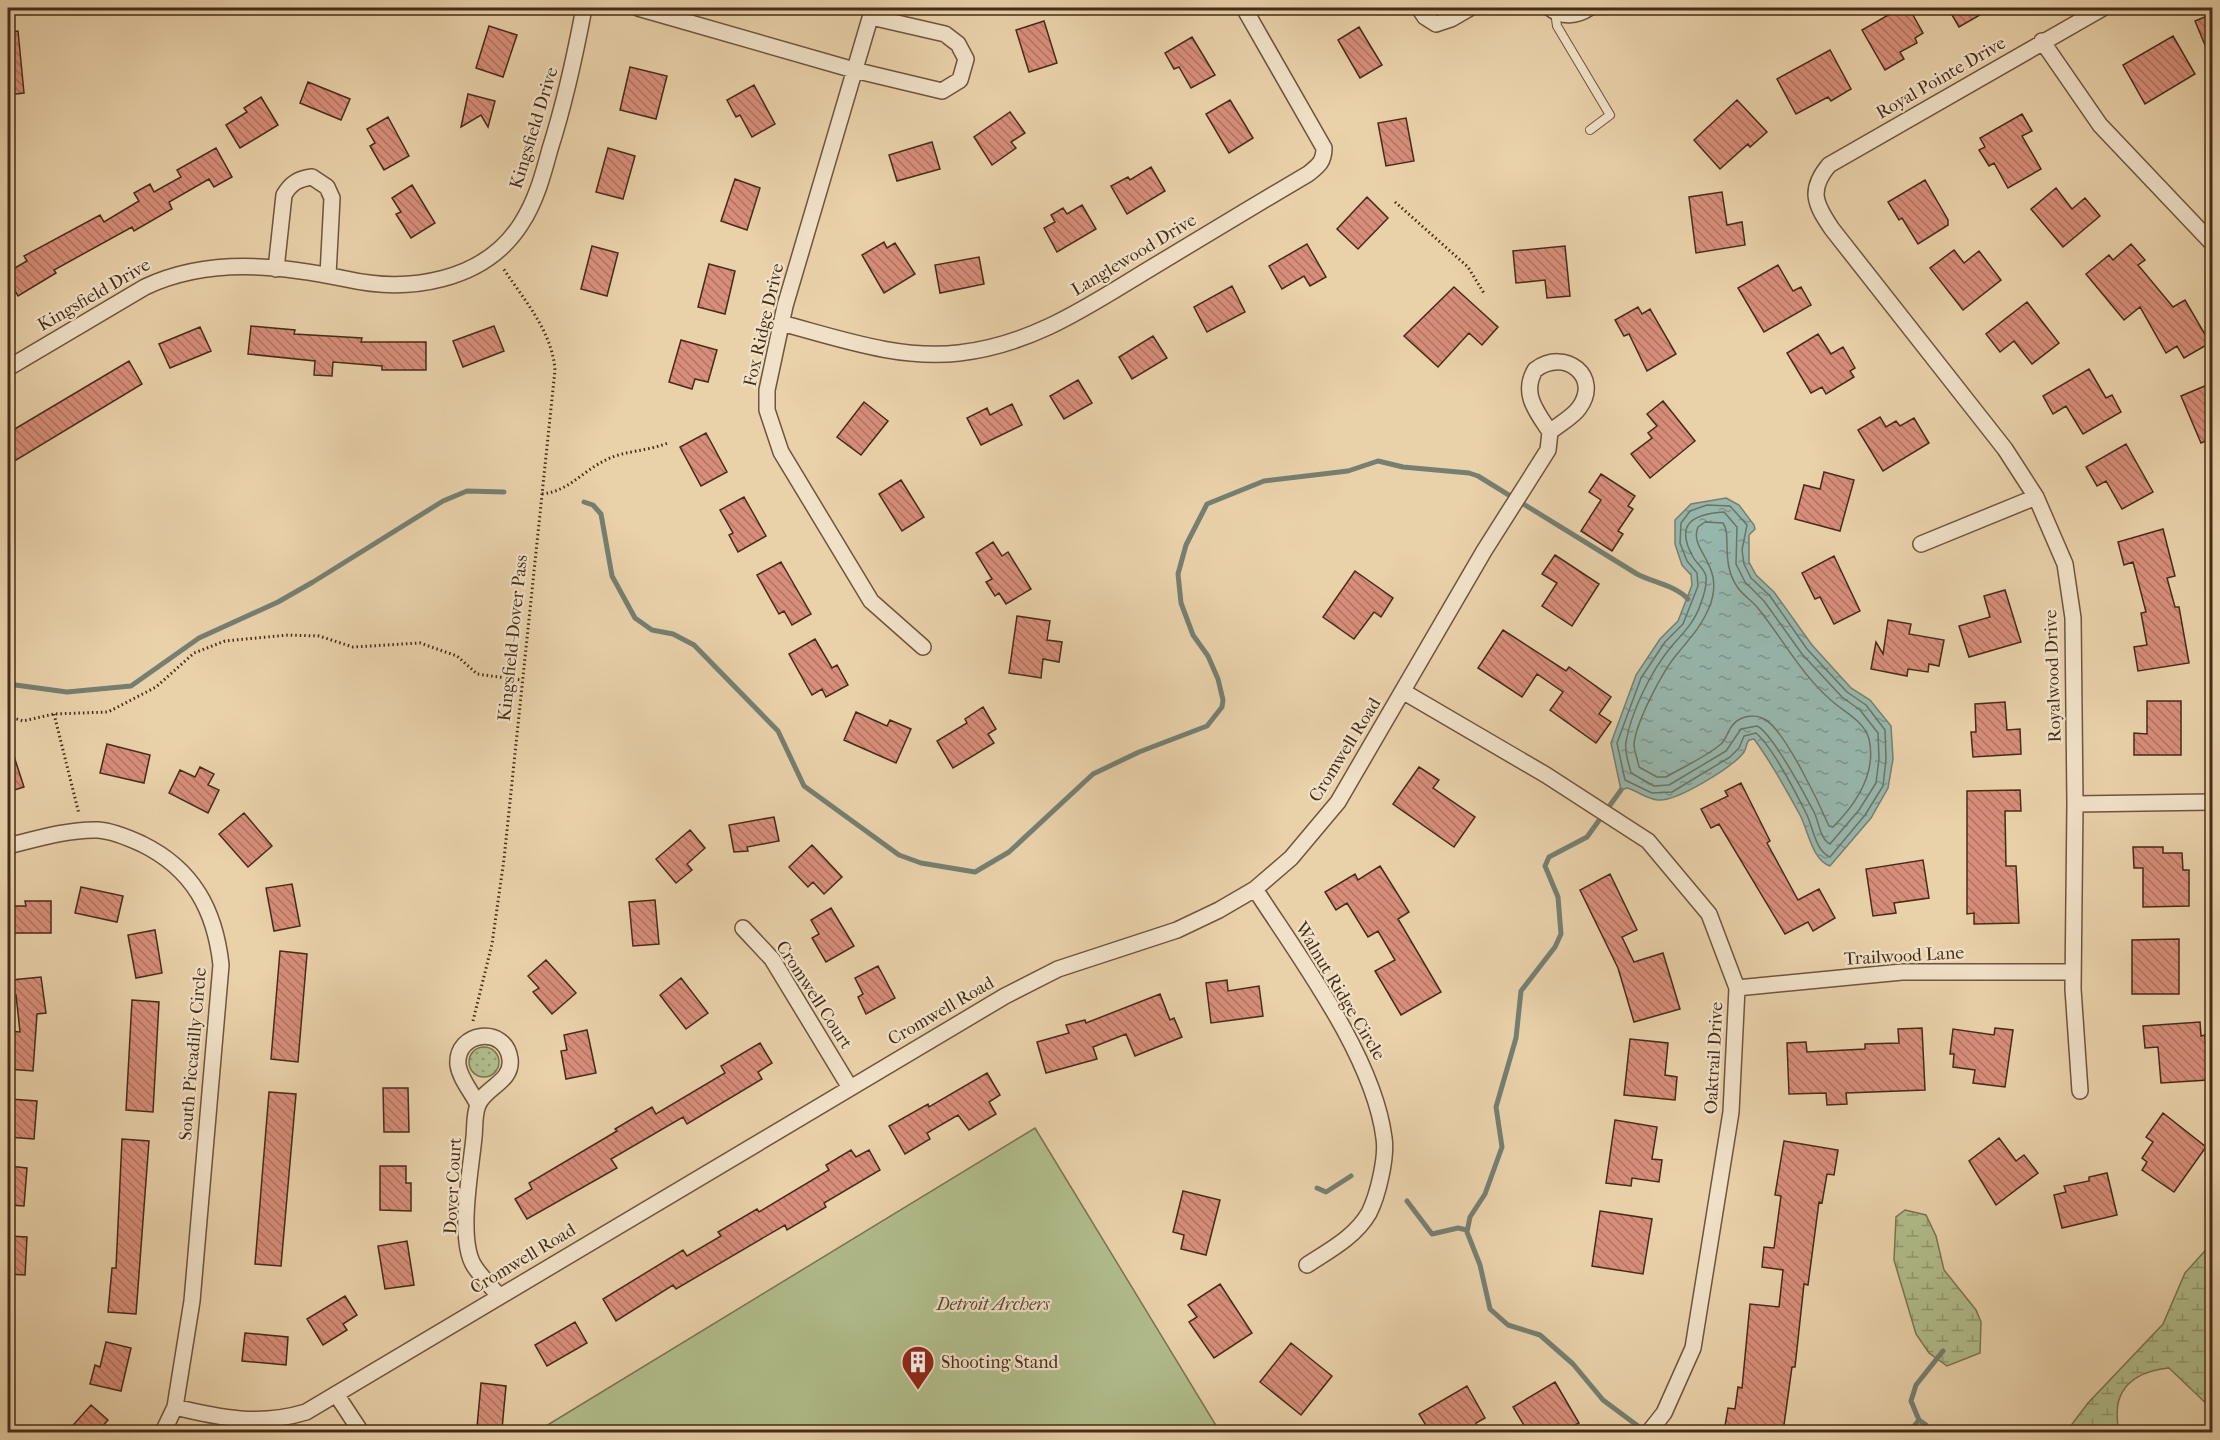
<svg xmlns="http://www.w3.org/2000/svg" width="2220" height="1440" font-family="'IM FELL French Canon',serif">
  <defs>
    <pattern id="grass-dots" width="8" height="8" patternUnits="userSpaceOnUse" patternTransform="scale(1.5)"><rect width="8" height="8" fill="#b1bd8c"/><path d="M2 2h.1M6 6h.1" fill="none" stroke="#929a71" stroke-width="1.8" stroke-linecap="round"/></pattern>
    <pattern id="wetland-marsh" width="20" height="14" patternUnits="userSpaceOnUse" patternTransform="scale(1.5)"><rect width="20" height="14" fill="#b1bd8c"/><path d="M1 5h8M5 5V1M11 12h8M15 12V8" fill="none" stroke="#929a71"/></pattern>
    <pattern id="water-ripples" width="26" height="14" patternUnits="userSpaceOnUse" patternTransform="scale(1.5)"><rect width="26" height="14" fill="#97b7ad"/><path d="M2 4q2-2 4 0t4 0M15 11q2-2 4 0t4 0" fill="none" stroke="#7d958c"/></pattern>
    <pattern id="building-back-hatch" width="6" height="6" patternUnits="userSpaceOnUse" patternTransform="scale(1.5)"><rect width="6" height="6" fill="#d88e7a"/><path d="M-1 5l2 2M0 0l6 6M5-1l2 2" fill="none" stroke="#b17463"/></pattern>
  </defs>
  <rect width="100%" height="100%" fill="#e9d1aa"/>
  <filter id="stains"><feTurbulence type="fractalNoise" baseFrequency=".00333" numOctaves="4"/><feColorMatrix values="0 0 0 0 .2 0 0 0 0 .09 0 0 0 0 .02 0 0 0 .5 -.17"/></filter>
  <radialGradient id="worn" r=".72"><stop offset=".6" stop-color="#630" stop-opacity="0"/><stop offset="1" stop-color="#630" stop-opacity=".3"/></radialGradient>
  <path fill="url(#grass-dots)" stroke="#7b7452" stroke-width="1.5" d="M469 1062a15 15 0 1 1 30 0a15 15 0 1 1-30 0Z"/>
  <path fill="url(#wetland-marsh)" stroke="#7b7452" stroke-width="1.5" d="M1905,1210L1926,1215L1936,1236L1944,1270L1976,1310L1981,1322L1980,1353L1947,1366L1929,1353L1916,1334L1894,1260L1896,1217Z
    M2212,1243V1409L2169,1368C2147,1370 2123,1379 2118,1404C2116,1412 2118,1424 2118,1432H2066L2088,1403L2163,1324L2185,1273Z"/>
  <path fill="#b1bd8c" stroke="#7b7452" stroke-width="1.5" d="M1035,1128L1220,1432H536Z"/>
  <path fill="url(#water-ripples)" stroke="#767f71" stroke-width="1.5" d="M1726,498L1739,505L1754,525L1755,529L1749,535V562L1756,575L1774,592L1812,645L1851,688L1870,700L1891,726L1893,759L1888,788L1871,818L1830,866C1812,860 1808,830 1800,815C1786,789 1771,762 1754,739L1749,740C1745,745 1747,748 1744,752C1733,767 1676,802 1658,800C1646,799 1638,791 1627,788L1621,790L1611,743L1636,675L1660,639L1678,621L1692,585L1691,575L1682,565L1675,544V520L1691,504Z"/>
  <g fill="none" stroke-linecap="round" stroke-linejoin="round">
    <path stroke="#6e7262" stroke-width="1.5" d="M1707,505L1730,506L1747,525L1742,550L1744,564L1751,578L1770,596L1807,649L1847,692L1866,705L1885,730L1886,759L1883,786L1865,815L1830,857C1815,851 1813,826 1806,813C1796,793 1772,747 1756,733L1744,736L1739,748L1730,757L1672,792L1652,793L1625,780L1617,743L1641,678L1665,642L1683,624L1698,586L1697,573L1687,561L1680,543L1681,523L1690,511Z
      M1724,512L1737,527L1736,564L1745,582L1764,601L1802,654L1842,697L1860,710L1878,733L1879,759L1876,783L1859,810L1830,844C1820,839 1819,822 1814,812C1805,795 1772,733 1757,726L1741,729L1726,751L1669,785L1654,786L1631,773C1629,764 1624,751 1626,742C1631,712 1651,671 1671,647C1683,633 1695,622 1701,603C1704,595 1707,585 1706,576C1704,568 1697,564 1693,557C1674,523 1694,514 1724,512Z
      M1705,522L1723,523C1732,535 1720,563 1738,588C1743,595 1751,600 1757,607C1784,640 1804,680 1838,706C1849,714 1865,724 1869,739C1877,774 1856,804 1833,827L1829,826C1819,803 1786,733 1766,720C1758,715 1748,715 1740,719C1728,725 1729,736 1721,744C1706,757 1683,767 1666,777H1657L1639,767C1638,760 1634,751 1634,744C1636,722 1663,670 1678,653C1690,638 1701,627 1709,608C1727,564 1688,551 1698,527Z"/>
    <path stroke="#767f71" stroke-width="5" d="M584,502L593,505L601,514L612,576L635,618L652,630L673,634L694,645L778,731L804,786L899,855L921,863L975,872L1009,852L1093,774L1139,752L1207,726L1222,707L1223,700L1218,679L1208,656L1193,635L1181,603L1178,574L1186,545L1207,504L1264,481L1348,471L1378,461L1403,467L1469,473L1478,476L1637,574C1654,583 1675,585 1688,599
      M8,684L67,692L131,686L199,638L278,602L313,582L443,501L467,491L504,492
      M1621,790L1587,837L1549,857L1545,866L1558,897L1561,934L1555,947L1521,991L1516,1038L1496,1107L1502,1147L1485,1194L1470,1217L1467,1232L1480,1265L1490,1309L1508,1325L1540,1335L1573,1364L1603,1400L1646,1432
      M1317,1188L1326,1192L1351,1176
      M1407,1201L1432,1234L1458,1228L1467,1230
      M1909,1432L1919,1420
      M1931,1432L1926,1425L1919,1420L1911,1401L1916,1385L1943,1351"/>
  </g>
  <path fill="url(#building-back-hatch)" stroke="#452c17" stroke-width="1.5" d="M1909,8L1923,33L1915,38L1917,43L1900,52L1904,59L1885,70L1862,30L1897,10L1899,13Z
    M1948,8H1992L1959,27Z
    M2212,14V62L2195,21Z
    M1044,21L1057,63L1029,72L1016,30Z
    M489,26L517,35L503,77L476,68Z
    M1359,27L1382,65L1360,78L1338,40Z
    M18,31L24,93L8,95V32Z
    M2173,36L2195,74L2145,104L2123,65Z
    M1192,37L1215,75L1191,88L1179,67L1174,69L1165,53Z
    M1830,50L1851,89L1831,101L1828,97L1796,114L1777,79Z
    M630,67L667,76L656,119L620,110Z
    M308,82L350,99L341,120L300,103Z
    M754,85L775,124L752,137L740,115L736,117L727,100Z
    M468,94L495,101L488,127L481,115L461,127Z
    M261,97L278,125L240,148L226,125L247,112L244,108Z
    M1230,100L1253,138L1229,153L1206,114Z
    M1737,100L1767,132L1750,147L1748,144L1720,169L1694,140Z
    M1010,112L1025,133L1011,142L1016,148L992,165L974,137Z
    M2022,114L2032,131L2022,136L2041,169L2008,188L1994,163L1989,166L1979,150L1985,147L1980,138Z
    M388,117L409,156L384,170L370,146L375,143L367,129Z
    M1406,118L1414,161L1386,166L1378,123Z
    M932,142L940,169L897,181L889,155Z
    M216,148L232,177L214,187L209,179L169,202L172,209L134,231L132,227L54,270L56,273L18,296L8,278V272L27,261L24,256L100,215L104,222L139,201L134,193L150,184L154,192L181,177L177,170Z
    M608,148L635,156L623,199L596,192Z
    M1151,167L1165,191L1127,214L1111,186L1128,177L1130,180Z
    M735,179L760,188L747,230L721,221Z
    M1925,180L1948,220V225L1918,244L1902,218L1899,220L1888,202Z
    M412,185L435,223L411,238L396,214L401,212L392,198Z
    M2056,188L2072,209L2085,198L2100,216L2063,247L2031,209Z
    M1722,192L1727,225L1742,222L1745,245L1696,253L1689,197Z
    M1367,197L1388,218L1358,249L1337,229Z
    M1082,205L1096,229L1057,252L1044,228L1055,222L1051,215L1063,208L1067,214Z
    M884,242L887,248L895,243L915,274L884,293L862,255Z
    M1307,244L1326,277L1310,286L1304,276L1282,289L1269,266Z
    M2131,244L2145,260L2138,265L2173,307L2185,300L2210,343L2184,358L2177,346L2166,353L2140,307L2124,320L2086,274L2109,255L2113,260Z
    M592,246L618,253L607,296L581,289Z
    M1565,246L1570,296L1547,298L1545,280L1516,283L1513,251Z
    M1954,250L1964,263L1979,251L2001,280L1963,310L1930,268Z
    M979,257L984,284L940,293L935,265Z
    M709,264L735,271L725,314L698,307Z
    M1778,265L1793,291L1801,287L1811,305L1764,332L1738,288Z
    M1232,286L1245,312L1207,332L1194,307Z
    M1454,287L1498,327L1482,345L1469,333L1438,367L1404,336Z
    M2027,302L2059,343L2032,364L2014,341L2000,352L1986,334Z
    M1638,307L1642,314L1650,309L1676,354L1647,371L1629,334L1624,336L1615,320Z
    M251,326L295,330L294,334L362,338L361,342H426V370H382V366L333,362L332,376L314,375L315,361L248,354Z
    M494,326L504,351L463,367L453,341Z
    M200,327L211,351L170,368L159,344Z
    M1818,334L1831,354L1843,347L1855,368L1850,371L1854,377L1826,394L1822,387L1811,393L1787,353Z
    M1153,336L1167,358L1132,379L1119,357Z
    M681,340L717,350L708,382L695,379L692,389L669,382Z
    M129,361L142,384L8,465V433Z
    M2089,369L2106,398L2112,395L2121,412L2083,434L2066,406L2053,414L2043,396Z
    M1078,380L1092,403L1064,419L1050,396Z
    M2212,383V438L2201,443L2181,396Z
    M1663,401L1695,441L1650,478L1631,454L1652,438L1648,433L1657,426L1647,414Z
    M864,402L888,421L861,455L837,437Z
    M1012,404L1022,425L981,445L967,418L987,408L990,415Z
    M1880,417L1886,427L1896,421L1900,426L1914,418L1929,443L1883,471L1858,430Z
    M706,433L727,472L701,486L680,447Z
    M2126,444L2153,492L2122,509L2106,481L2097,486L2086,467Z
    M1824,472L1854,480L1840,531L1795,519L1804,485L1820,489Z
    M1601,474L1635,496L1628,506L1633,509L1618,531L1623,534L1612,551L1581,531L1601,500L1589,492Z
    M901,480L924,517L902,531L879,494Z
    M744,497L766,536L738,552L729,535L733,533L720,510Z
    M2163,529L2175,576L2167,578L2175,607H2179L2189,663L2138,671L2134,647L2147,645L2141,613L2146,612L2133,562L2124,565L2118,542Z
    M993,542L1002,556L1008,552L1031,589L1006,604L999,593L995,596L986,582L992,579L976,553Z
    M1555,555L1599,584L1572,626L1542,606L1557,583L1542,574Z
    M1834,556L1860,611L1834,624L1820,597L1815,599L1802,573Z
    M781,562L811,614L792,625L784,611L779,614L757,575Z
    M1355,571L1393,598L1381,617L1374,612L1354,639L1323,617Z
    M2005,590L2021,642L1969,657L1959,626L1990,617L1984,596Z
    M1017,616L1050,621L1047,640L1062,642L1059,662L1043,659L1041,678L1009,673Z
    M1888,620L1911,624L1909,634L1944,640L1939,666L1929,664L1928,672L1908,669L1907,676L1871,669L1876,642L1883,654Z
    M1503,630L1566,671L1569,667L1611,697L1599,714L1611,722L1596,743L1550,710L1563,692L1537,674L1522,697L1478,668Z
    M815,639L832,668L837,665L848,685L826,697L822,689L812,695L789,654Z
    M2147,701H2181V755H2134V733L2147,734Z
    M2005,702L2007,730L2020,729L2021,754L1973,757L1971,732H1976L1975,704Z
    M983,707L996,729L988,734L994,743L953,768L937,741L967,723L965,719Z
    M856,712L887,726L890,720L911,729L896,763L844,740Z
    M10,744L24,787L8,792V745Z
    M107,744L150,755L144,783L100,773Z
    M200,767L214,774L208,785L219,790L208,813L169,793L180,770L195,777Z
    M1419,767L1439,780L1433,788L1475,817L1454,847L1393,804Z
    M1741,783L1770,841L1767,843L1798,900L1819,889L1835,918L1813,931L1808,922L1785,934L1719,824L1711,828L1701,809L1728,796L1725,791Z
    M2020,790L2021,811H2005L2006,866H2016L2019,923L1974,924V913L1967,914V791Z
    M244,813L272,846L248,867L219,834Z
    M774,817L779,841L747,847L748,851L734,852L729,825Z
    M690,830L705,848L687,864L692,870L676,883L656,859Z
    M812,845L842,877L824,894L813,882L808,887L789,867Z
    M2133,847H2163V853H2182L2183,870H2189V906L2143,907V868H2134Z
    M1923,860L1929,898L1894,903L1896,913L1873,916L1866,869Z
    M1380,866L1409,912L1398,919L1441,992L1401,1015L1375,971L1395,960L1378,931L1368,937L1347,903L1336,910L1325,892L1355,874L1358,880Z
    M1610,874L1637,930L1622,937L1634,962L1663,953L1680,1009L1634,1022L1618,968L1580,890Z
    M292,884L300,926L274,931L266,888Z
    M81,887L123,896L117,922L75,913Z
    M655,900L659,944L633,946L629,902Z
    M25,901H51V933H13V906H26Z
    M831,908L854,946L826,962L812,938L819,934L811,920Z
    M155,930L162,973L136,978L128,935Z
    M2179,939V994H2132V940Z
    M280,951L307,954L298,1062L271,1059Z
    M546,960L576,993L552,1014L533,992L539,988L528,976Z
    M878,966L895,998L866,1014L858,997L863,994L855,978Z
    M41,977L46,1013L37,1014L33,1071L8,1069L9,1031L20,1032L16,995H13L11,980Z
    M681,978L708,1013L686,1029L660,995Z
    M1227,980L1228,991L1259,986L1263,1016L1211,1023L1206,983Z
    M1160,994L1170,1020L1174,1018L1182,1037L1135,1056L1126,1034L1093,1047L1097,1059L1046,1073L1037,1042L1069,1033L1066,1025L1085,1020L1086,1023Z
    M132,1000L159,1002L153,1112L126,1110Z
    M2200,1022L2201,1036L2205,1035L2208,1080L2161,1083L2158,1047L2145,1048L2143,1026Z
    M1922,1028L1925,1090L1846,1093L1847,1104L1827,1105L1826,1093L1789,1094L1787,1043L1806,1042L1807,1052L1865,1049V1044L1899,1043L1898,1029Z
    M1995,1028L2013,1030L2005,1087L1973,1083L1975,1070L1953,1067L1954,1054H1950L1953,1029L1994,1035Z
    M587,1030L596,1073L566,1079L561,1051L567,1050L564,1035Z
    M1630,1039L1668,1043L1665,1075L1677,1077L1675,1100L1624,1095Z
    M760,1043L772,1063L758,1072L762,1079L687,1124L683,1117L611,1159L617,1168L527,1219L515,1199L532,1189L529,1183L617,1131L615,1129L652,1107L656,1114L725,1073L721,1066Z
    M987,1073L1000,1095L989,1102L996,1114L969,1130L958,1115L927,1133L930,1139L905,1154L889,1126L928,1104L929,1107Z
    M383,1088H408L409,1132H384Z
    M269,1092L296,1094L281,1266L255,1264Z
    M10,1099L37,1101L34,1139L8,1137Z
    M2163,1113L2206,1147L2174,1192L2142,1170L2147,1162L2142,1158L2153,1142L2146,1137Z
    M1615,1120L1657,1127L1652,1159L1662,1160L1659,1182L1632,1178L1631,1186L1606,1183Z
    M1999,1138L2016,1161L2024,1155L2038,1173L1996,1205L1969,1161Z
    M122,1139L149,1141L136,1314L108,1312L112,1268H116Z
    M1784,1141L1838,1150L1834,1175L1827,1174L1822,1203L1819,1202L1808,1285L1804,1284L1795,1367H1792L1783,1432H1724L1728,1408L1735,1409L1738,1387L1742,1388L1750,1304L1779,1307L1783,1270L1762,1267L1764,1247L1774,1248L1781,1196L1775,1195Z
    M851,1150L856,1157L869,1150L880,1170L824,1203L826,1207L787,1230L785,1225L676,1289L673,1285L616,1321L603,1299L683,1250L687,1256L721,1236L718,1232L757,1209L759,1212L829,1170L826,1165Z
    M8,1166L27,1168L24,1206L8,1205Z
    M380,1166H406V1183H411V1211L380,1210Z
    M2107,1173L2117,1215L2062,1228L2054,1195L2066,1192L2064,1186L2089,1181V1177Z
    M1183,1191L1220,1200L1206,1255L1181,1249L1184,1235L1173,1232Z
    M1600,1211L1652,1219L1643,1274L1592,1266Z
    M8,1236L27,1237L25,1275L8,1274Z
    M407,1241L414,1285L385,1289L378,1246Z
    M1220,1284L1252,1333L1214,1358L1189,1322L1197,1317L1188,1305Z
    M345,1296L357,1315L343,1324L347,1330L323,1345L307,1319Z
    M575,1322L587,1343L547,1366L535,1345Z
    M245,1333L288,1337L286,1365L242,1361Z
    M106,1342L131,1348L121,1391L90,1384L95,1365L100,1367Z
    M1291,1343L1332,1376L1301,1415L1260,1382Z
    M1555,1382L1579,1423L1562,1432H1528L1513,1407Z
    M481,1383L506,1386L502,1429L477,1427Z
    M1467,1386L1485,1418L1476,1423L1478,1428L1470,1432H1430L1419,1414Z
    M91,1405L108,1420L97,1432H67Z"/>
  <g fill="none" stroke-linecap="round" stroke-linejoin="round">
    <g stroke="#6e553c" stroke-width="10">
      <path id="service" d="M1555,12L1557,26L1610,115L1590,130"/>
    </g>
    <g stroke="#6e553c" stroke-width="18">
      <path id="minor" d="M638,8L854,70L942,91L960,80L966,59L958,44L945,34L871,17
        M873,8L785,306L767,390V410L781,452L871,601L923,647
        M1419,8L1425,17L1436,24L1451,19L1470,8
        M1550,8C1562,18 1577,16 1589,8
        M2042,41L2100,125L2212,243
        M276,269L284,195C291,183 298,179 312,177L327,187L332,198L328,275
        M781,323C838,338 899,360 959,353C1036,344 1091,304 1156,265C1207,234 1257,204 1308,174C1318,166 1324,162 1324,148L1244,8
        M8,368L145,287C208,257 280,265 346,279C408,293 484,282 521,224C536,201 543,175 550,149C565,102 575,56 584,8
        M1921,544L2036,497
        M1404,692L1546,775L1648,841L1709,914L1737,988L1731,1112L1693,1348L1664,1413L1649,1432
        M2075,804L2212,802
        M8,846C36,839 69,829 98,830C113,831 129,838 142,844C193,869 215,910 221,965L192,1301L175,1407L163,1432
        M1255,889C1299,957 1374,1057 1384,1138C1387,1157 1378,1195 1369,1213C1355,1237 1330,1250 1307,1265
        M743,928L772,959L849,1086
        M1737,988L1902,972H2073
        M2080,1091L2073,989L2075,804L2073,618L2065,564L2036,497L2005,449L1832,229C1815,204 1808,190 1829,165L2103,8
        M478,1105C472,1092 460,1079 458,1065C455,1031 506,1025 510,1059C513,1082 485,1087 478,1105C474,1114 475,1128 474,1137C471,1169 458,1236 473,1264C479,1275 491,1286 499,1296
        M336,1394L361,1432
        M175,1407C220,1418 260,1426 306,1412L1005,996L1058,969L1177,930L1219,910L1255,889L1291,858L1338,802L1484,551L1548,450L1550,432C1559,424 1573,417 1579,408C1602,377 1565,347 1535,370C1521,394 1537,412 1550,432"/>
    </g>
    <path stroke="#452c17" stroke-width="3" stroke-dasharray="1.5 3" stroke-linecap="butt" d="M1395,202L1468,267L1485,295
      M542,494C570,491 583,470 608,459C624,451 648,451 668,443
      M54,714L79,814
      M8,716L23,721L54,714L108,712L156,687L194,653L225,641L288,635L319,636L353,647L420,643L457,656L477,674L521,680
      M473,1021L492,944L504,859L555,370C552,331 524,300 503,268"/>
    <use href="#service" stroke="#f1e1c8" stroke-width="8"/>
    <use href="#minor" stroke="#f1e1c8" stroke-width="15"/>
  </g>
  <defs>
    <g id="building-pin" transform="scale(1.725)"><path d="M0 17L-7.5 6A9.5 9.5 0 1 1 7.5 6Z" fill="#8f2418" stroke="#f1e1c8"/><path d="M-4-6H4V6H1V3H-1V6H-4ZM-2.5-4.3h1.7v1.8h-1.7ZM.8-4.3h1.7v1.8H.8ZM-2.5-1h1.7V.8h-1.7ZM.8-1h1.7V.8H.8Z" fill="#fff"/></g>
  </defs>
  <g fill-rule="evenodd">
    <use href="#building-pin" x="918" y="1362"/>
  </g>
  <g text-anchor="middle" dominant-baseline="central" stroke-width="4.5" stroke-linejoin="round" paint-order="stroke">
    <g font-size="18" fill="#452c17" stroke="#f1e1c8">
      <text transform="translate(1941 78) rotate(-30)">Royal Pointe Drive</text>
      <text transform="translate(534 128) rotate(-73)">Kingsfield Drive</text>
      <text transform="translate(1134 255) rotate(-31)">Langlewood Drive</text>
      <text transform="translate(94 295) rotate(-30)">Kingsfield Drive</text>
      <text transform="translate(764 325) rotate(-77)">Fox Ridge Drive</text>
      <text transform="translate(513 638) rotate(-84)">Kingsfield-Dover Pass</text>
      <text transform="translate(2053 676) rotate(-92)">Royalwood Drive</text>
      <text transform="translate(1345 750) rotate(-58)">Cromwell Road</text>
      <text transform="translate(1904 956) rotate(-3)">Trailwood Lane</text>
      <text transform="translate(1340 991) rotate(59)">Walnut Ridge Circle</text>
      <text transform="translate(814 995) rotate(57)">Cromwell Court</text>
      <text transform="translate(941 1011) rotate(-30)">Cromwell Road</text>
      <text transform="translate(193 1054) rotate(-85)">South Piccadilly Circle</text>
      <text transform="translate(1714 1058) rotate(-87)">Oaktrail Drive</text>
      <text transform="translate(453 1186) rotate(-87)">Dover Court</text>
      <text transform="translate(523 1259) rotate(-31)">Cromwell Road</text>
    </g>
    <g font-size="18" font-style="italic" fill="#5b492e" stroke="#f1e1c8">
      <text x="993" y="1304">Detroit Archers</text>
    </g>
    <g font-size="18" fill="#452c17" stroke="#f1e1c8" text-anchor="start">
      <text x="941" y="1362">Shooting Stand</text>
    </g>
  </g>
  <rect width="2220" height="1440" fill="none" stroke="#e9d1aa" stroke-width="30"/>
  <rect x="9" y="9" width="2202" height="1422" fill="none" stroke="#452c17" stroke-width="3"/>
  <rect x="15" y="15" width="2190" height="1410" fill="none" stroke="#452c17" stroke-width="1.5"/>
  <rect width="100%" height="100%" filter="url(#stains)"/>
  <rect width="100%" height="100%" fill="url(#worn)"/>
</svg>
